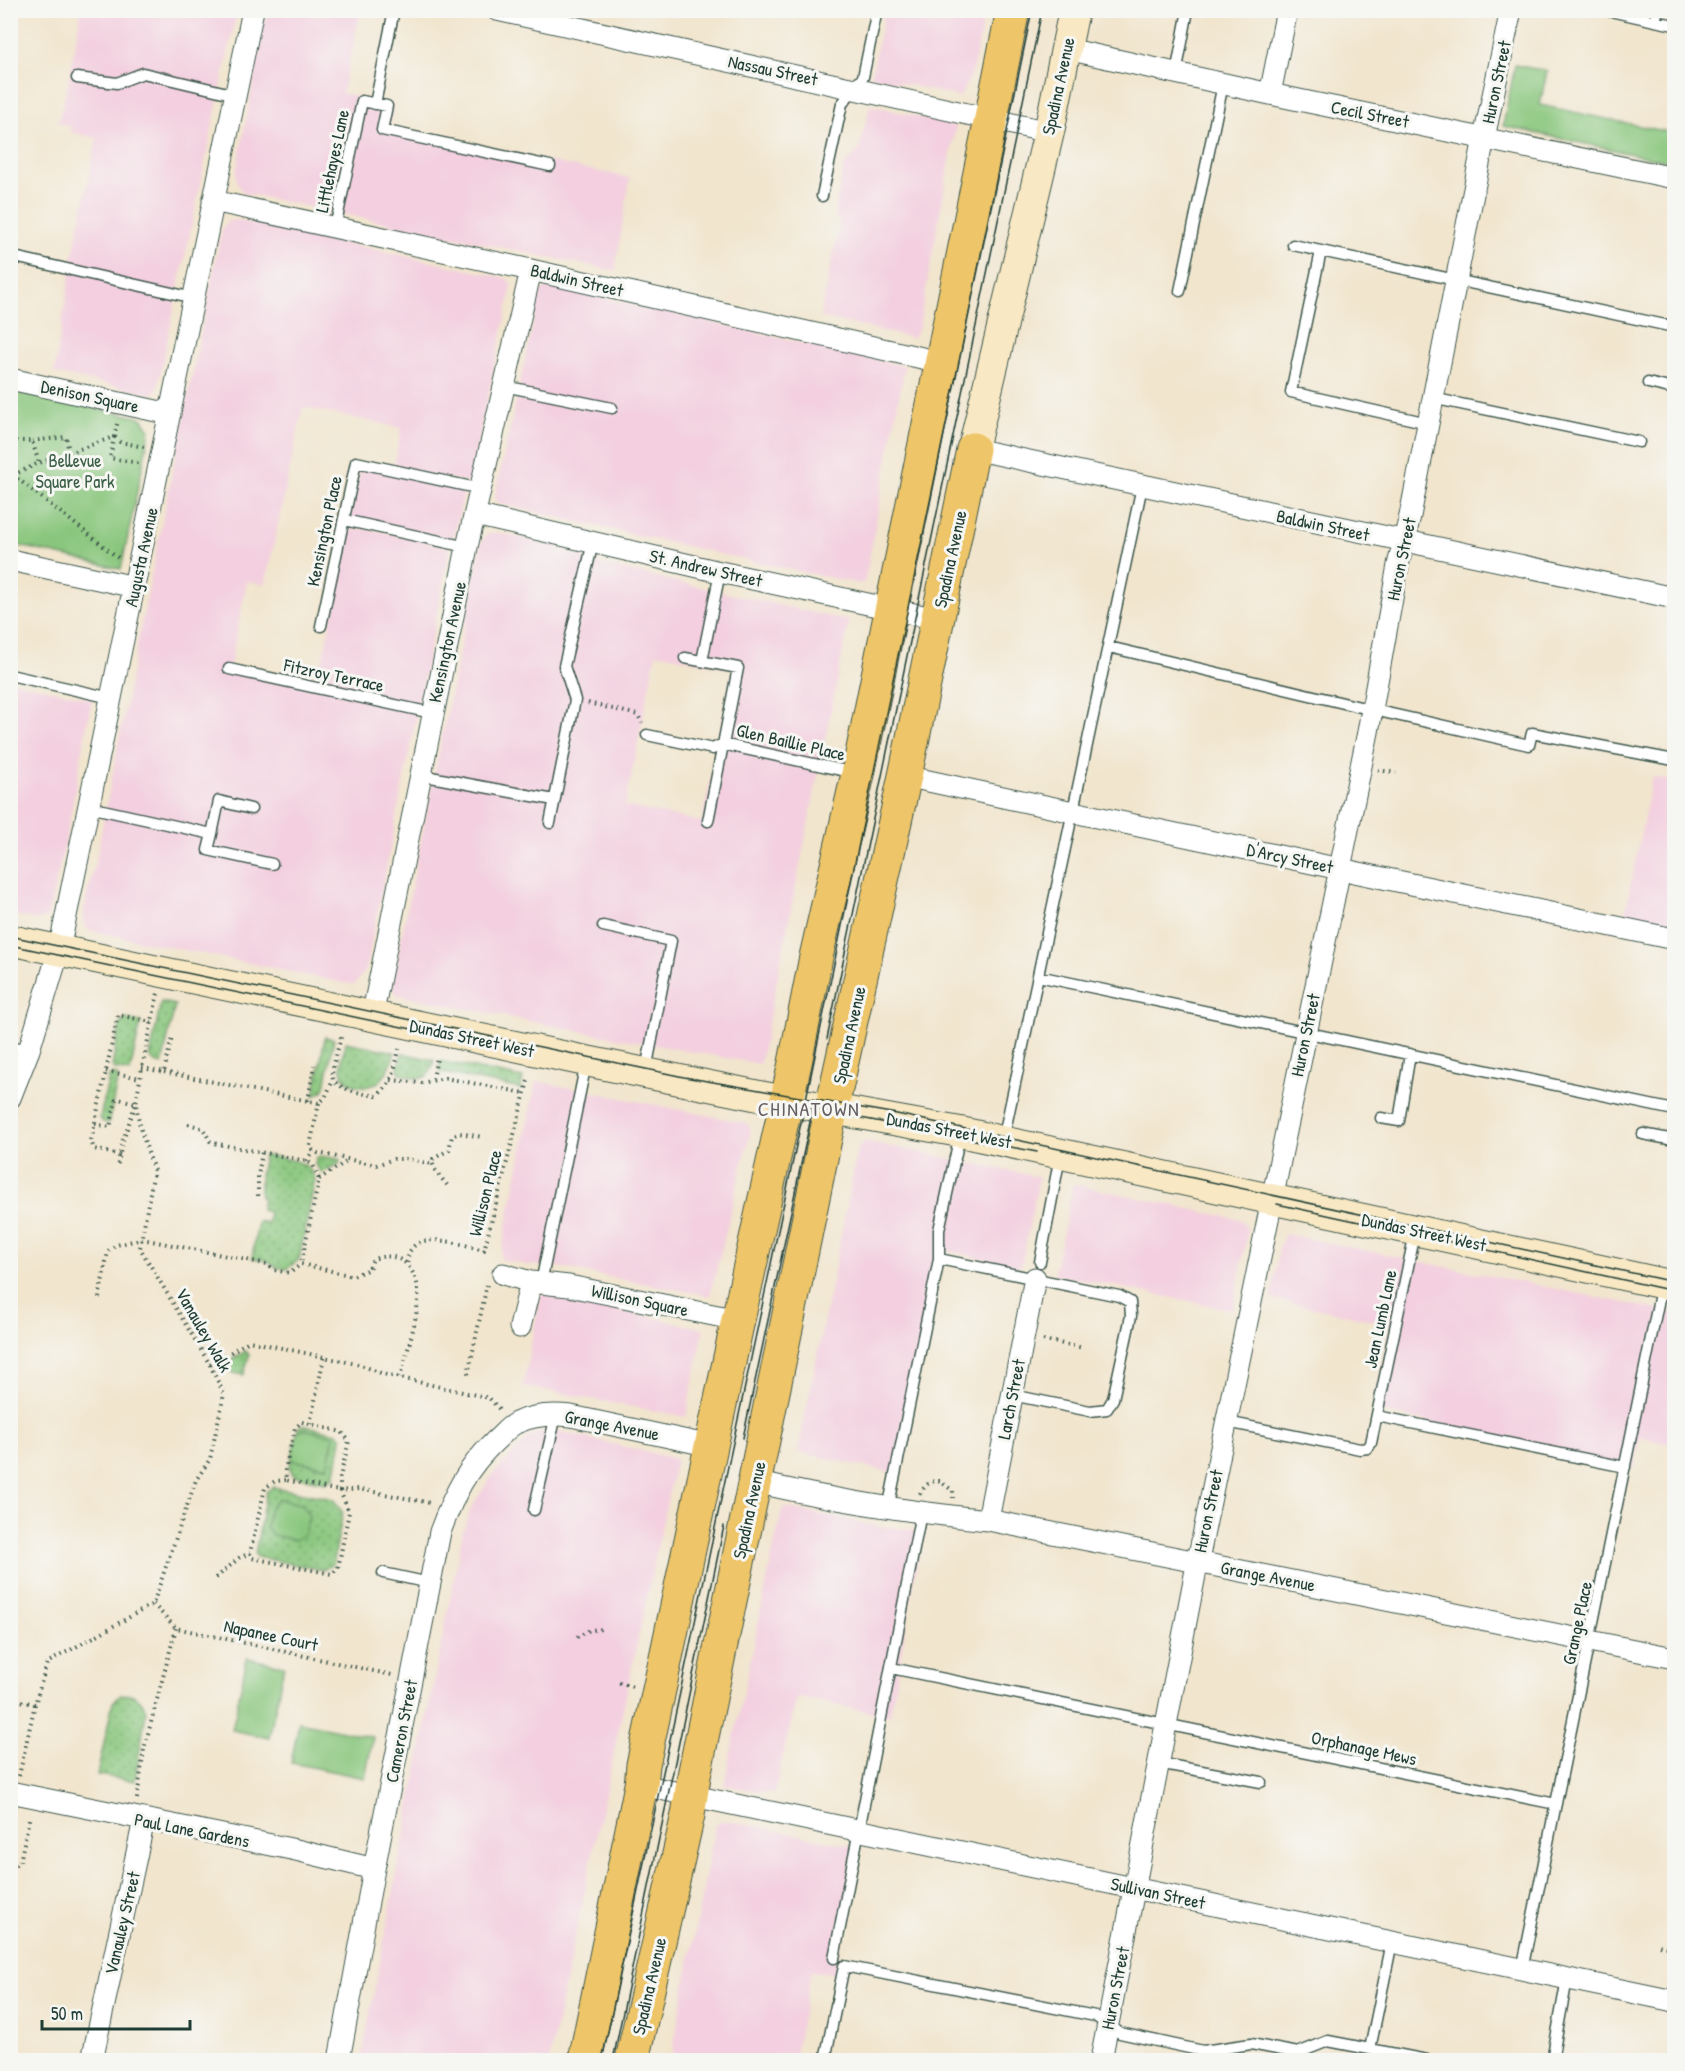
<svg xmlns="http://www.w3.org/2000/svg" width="1685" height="2071" font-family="'Patrick Hand',sans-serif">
  <defs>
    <pattern id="grass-dots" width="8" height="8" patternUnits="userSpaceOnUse" patternTransform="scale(1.5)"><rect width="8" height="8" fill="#89c67d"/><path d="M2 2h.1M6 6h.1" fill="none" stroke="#6fa267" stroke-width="1.8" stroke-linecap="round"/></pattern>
  </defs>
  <rect width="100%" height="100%" fill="#f6f6f2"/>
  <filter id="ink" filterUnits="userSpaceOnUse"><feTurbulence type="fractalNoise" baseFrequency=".0167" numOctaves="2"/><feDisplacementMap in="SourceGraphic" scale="12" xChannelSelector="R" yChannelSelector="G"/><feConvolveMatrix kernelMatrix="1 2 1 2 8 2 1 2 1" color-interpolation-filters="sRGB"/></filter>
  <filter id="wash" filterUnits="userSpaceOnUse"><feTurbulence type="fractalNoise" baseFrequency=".008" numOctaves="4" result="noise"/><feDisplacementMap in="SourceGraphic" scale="24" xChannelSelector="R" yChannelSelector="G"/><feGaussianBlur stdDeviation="1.35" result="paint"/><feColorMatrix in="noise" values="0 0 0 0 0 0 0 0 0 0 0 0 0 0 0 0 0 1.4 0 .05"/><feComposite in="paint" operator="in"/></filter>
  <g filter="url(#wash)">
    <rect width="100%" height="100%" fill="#f1e5cd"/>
    <path fill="#f3cfdf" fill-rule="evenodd" d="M267,10L361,11L342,93L393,106L389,128L630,178L615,271L243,193L237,183L236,173Z
      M885,10L985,11L972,73L960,97L871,76Z
      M81,11H237L157,389L152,394L54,373L73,255L97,138L70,132L71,126L58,123L68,84Z
      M870,105L956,126L919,327L913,338L820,317L840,222L834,214L844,166L859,150Z
      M238,220L506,278L511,283V291L469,483L394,467L401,428L303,407L265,585L247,581L230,666L317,685L350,530L366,528L450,547L366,970L354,985L88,930L84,923V909L98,850L136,650L222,229L228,221Z
      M555,287L905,366L865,581L861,584L778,567L499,504L495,498L497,486L540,292L545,288Z
      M361,465L465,488L453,540L350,518Z
      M495,532L552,545L603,565L849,621L760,1064L578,1031L395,994L393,987L399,949L481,544L485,536ZM656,653L733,669L702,822L625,806Z
      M11,681L92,699L65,844L47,918L37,920L11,914Z
      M1652,777L1674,781V924L1625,913Z
      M536,1081L746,1123L749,1126L751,1130L710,1296L552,1266L526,1265L500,1259Z
      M864,1141L1039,1177L1021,1267L943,1250L893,1473L798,1452L858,1149Z
      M1073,1184L1242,1220L1248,1230L1233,1310L1054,1274Z
      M1285,1234L1674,1313V1445L1640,1437L1634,1469L1374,1410L1391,1324L1271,1299L1279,1248Z
      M541,1293L704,1329L686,1417L523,1386Z
      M549,1431L562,1432L676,1459L549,2060H361L463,1531L471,1508L492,1475L527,1440L537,1433Z
      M785,1507L882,1527L923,1531L890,1716L797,1697L774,1794L724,1785L782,1509Z
      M724,1820L860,1847L834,1974L811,1971L794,2060H706L672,2054L715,1825Z"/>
    <path fill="url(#grass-dots)" stroke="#548258" stroke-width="1.5" d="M161,1002L175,1005L162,1065L155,1063L150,1056Z
      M126,1019L141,1022L130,1072L114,1069L112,1066L120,1024Z
      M325,1037L334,1039L325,1087L323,1091L314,1096Z
      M346,1042L395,1052C392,1063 388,1073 380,1081C368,1091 344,1087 341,1070C340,1061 344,1050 346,1042Z
      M402,1053L434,1060C430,1082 419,1081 400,1073L398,1068Z
      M440,1061L523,1078L521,1089L444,1073L439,1071Z
      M113,1074L118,1076L109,1123L103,1122L100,1118L109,1076Z
      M264,1155C282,1159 311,1158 315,1180L299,1260L286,1269L276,1267L268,1261L252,1258L258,1221L267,1223L269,1212L261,1210L263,1198L260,1197V1175Z
      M320,1156L340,1159V1163L322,1173L315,1164L316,1158Z
      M246,1351L249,1355L244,1375L232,1373L228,1368L229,1361Z
      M302,1425L337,1433L342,1438L334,1477L326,1482L294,1476L289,1468L291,1460L326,1467L304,1429L297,1433L298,1428Z
      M273,1487L333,1499L343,1513L333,1564L323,1570L257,1557L255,1554L266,1492Z
      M130,1694C140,1698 143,1702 146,1712L135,1781L97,1775L113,1702L121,1695Z"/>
    <path fill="#89c67d" stroke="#548258" stroke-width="1.5" d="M1515,65L1547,71L1540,105L1674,133V163L1503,126Z
      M11,391L142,418L150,430L121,569L11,544Z
      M303,1429L334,1436L327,1467L291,1460L297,1433Z
      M279,1499L303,1505L309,1516L304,1534L295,1540L272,1535L266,1526L270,1508Z
      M247,1658L284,1666L269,1738L232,1730Z
      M299,1722L373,1737L365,1778L291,1763Z"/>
  </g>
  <g filter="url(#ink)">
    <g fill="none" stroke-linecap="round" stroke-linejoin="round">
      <g stroke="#3e564b" stroke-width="13">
        <path id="lane" d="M1606,10L1655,21
          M1658,10L1655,21L1674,25
          M1176,74L1188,10
          M77,78L117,83L143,73L236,95
          M375,104L394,10
          M822,196L842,104L863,77L877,10
          M335,228L362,101L387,106L382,130L550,166
          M1293,245L1674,327
          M1321,251L1291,392L1428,423
          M10,256L194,298
          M1180,291L1223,84
          M1648,383L1674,389
          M504,386L612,408
          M1432,398L1639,442
          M344,520L467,547
          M321,626L356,462L481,489
          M1109,647L1356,706L1529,745L1532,733L1674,760
          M685,658L738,668L708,821
          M702,661L720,572
          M229,669L432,713
          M10,675L111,698
          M647,735L713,749L722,744L855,773
          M420,775L554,800
          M89,807L212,834L208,850L272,864
          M550,823L575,700L564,666L593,542
          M212,834L219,801L251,809
          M603,926L671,941L646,1070
          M1038,976L1674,1110
          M10,1046L29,1050
          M1381,1118L1399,1121L1410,1054
          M1643,1134L1674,1140
          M1003,1140L1142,486
          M939,1259L1119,1296L1130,1302L1131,1316L1113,1399L1107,1409L1090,1411L1012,1395
          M1040,1262L1060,1156
          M541,1283L586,1063
          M1377,1416L1625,1467
          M1227,1422L1360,1449L1368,1448L1371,1443L1415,1233
          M888,1509L939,1259V1230L960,1135
          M534,1510L556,1415
          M383,1573L430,1583
          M891,1668L1556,1804
          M1158,1763L1261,1782
          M834,1958L921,1513
          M1522,1970L1662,1284
          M1370,2049L1392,1942
          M825,2060L844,1966L1095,2016L1120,2033L1203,2051L1251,2044L1298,2053L1328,2041L1427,2060
          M1552,2060L1567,1979"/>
      </g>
      <g stroke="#3e564b" stroke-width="23">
        <path id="street" d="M497,10L1049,132
          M1067,49L1270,94L1674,178
          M1270,94L1287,10
          M213,201L531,270L940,362
          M10,379L170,414
          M973,449L1674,598
          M475,515L720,572L937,619
          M10,560L135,587
          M905,776L1340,869L1674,939
          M372,1017L467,547L531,270
          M10,1098L29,1050L59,950L253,10
          M503,1274L531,1282L569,1286L738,1320
          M520,1327L531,1282
          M755,1482C832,1500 909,1512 988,1520L1674,1658
          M988,1520L1035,1278
          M641,1785L1674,2001
          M10,1792L296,1850L374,1869
          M92,2060L144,1820
          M339,2060L374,1869L440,1532C454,1494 466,1469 495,1441C502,1435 508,1427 516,1423C533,1415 553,1414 571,1416L711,1446
          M1101,2060L1195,1575L1368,732L1398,565L1410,516L1484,138L1511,10"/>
      </g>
      <g stroke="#3e564b" stroke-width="32">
        <path id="secondary" d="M973,449L1049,132L1074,10
          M10,940L586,1061L759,1096L960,1132L1674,1286"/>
      </g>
      <g stroke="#3e564b" stroke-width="35">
        <path id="primary" d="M585,2060L641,1785L643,1765L738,1320L795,1063L816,957L858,774L1013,10
          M632,2060L688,1815L694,1776L825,1139L905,776L973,449"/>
      </g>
      <path stroke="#3e564b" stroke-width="4" stroke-dasharray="1.5 4.5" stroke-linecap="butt" d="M114,437L110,458L138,463
        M115,437L120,442L144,447
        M10,441H32L39,463
        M32,441L66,437L69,452
        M13,475L121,560
        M13,475L39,463L114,437L118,421
        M588,703L638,715L642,723
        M1378,770L1396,773
        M341,1037L332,1071L333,1080C343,1091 361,1093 376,1096C393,1085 395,1068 399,1049
        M142,1068L164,1072L172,1038
        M106,1071L140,1078
        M164,1072L319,1103L325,1098L333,1080
        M433,1079L437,1057
        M391,1080L422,1083L445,1078L525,1093
        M308,1101L314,1065
        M319,1103L310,1146L313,1150L318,1153L376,1165L394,1159H406L432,1164
        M95,1124L110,1127L116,1100L119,1099L136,1103L122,1143L117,1168
        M188,1124L203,1128L210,1141L213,1143L307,1161L313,1165L319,1179L301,1264
        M120,1155L94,1149L91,1141L118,1015L152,1022
        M307,1161L313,1150
        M319,1179L349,1160
        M447,1185C442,1178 431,1169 433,1159L449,1150L452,1136L459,1133L483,1137
        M258,1196V1176L262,1152
        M99,1298L108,1251L116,1245L142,1239L267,1264L274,1270L290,1273L301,1264L353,1276L369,1269L373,1259C387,1255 395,1255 407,1264
        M1043,1340L1084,1348
        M210,1365L249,1341L361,1365L383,1374L489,1398L501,1411
        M468,1374L487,1285
        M400,1378C406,1355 420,1312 418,1290C417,1279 413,1272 407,1264C408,1260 408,1253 411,1250C422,1230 466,1246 484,1250L529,1077
        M302,1422L342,1432L349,1441L340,1477V1491L286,1480L285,1470L295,1428Z
        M310,1424L324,1357
        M286,1480L275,1481L265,1488L250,1553L252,1558L332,1574L338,1568L349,1512L340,1491L359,1489L430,1503
        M920,1494C925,1485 930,1480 940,1481L953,1491V1498
        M216,1578L239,1558L250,1553
        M153,1604L176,1628L392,1675
        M577,1637L590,1630L604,1629
        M619,1683L633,1687
        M10,1699L35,1704
        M19,1776L35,1704L47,1663L153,1604L196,1480L210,1459L224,1394L210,1365L140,1248L154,1171L140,1127L136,1103L142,1068L158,993
        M137,1799L144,1749L176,1628
        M10,1868L20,1862L30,1815
        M1659,1945L1674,1949"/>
      <use href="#lane" stroke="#fff" stroke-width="10"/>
      <use href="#street" stroke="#fff" stroke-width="21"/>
      <use href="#secondary" stroke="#f8e8c3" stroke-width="30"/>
      <use href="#primary" stroke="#eec569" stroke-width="33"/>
      <path stroke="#1f3d34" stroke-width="1.5" d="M10,936L684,1077L897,1114L1674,1282
        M10,945L469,1041
        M827,1039L1042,10
        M804,1107L1037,1152
        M1277,1204L1674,1291
        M743,1438L814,1103
        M602,2060L806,1099L1032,10
        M613,2060L724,1526"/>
    </g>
  </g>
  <g text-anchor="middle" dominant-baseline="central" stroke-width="6" stroke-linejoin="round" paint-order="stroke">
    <g font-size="18" fill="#1f3d34" stroke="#f6f6f2">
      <text transform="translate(773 70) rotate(12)">Nassau Street</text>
      <text transform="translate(1496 82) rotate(-78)">Huron Street</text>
      <text transform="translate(1058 86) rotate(-78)">Spadina Avenue</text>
      <text transform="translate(1370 114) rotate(11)">Cecil Street</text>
      <text transform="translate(332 161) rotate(-78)">Littlehayes Lane</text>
      <text transform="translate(577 280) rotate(13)">Baldwin Street</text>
      <text transform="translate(90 396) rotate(12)">Denison Square</text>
      <text transform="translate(1323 525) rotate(12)">Baldwin Street</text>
      <text transform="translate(324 531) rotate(-78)">Kensington Place</text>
      <text transform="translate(141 557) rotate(-78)">Augusta Avenue</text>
      <text transform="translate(950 559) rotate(-78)">Spadina Avenue</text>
      <text transform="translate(1401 559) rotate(-78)">Huron Street</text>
      <text transform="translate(706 568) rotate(13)">St. Andrew Street</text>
      <text transform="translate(447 642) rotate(-78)">Kensington Avenue</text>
      <text transform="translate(334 675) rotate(12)">Fitzroy Terrace</text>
      <text transform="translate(791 742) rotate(13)">Glen Baillie Place</text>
      <text transform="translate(1290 858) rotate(12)">D'Arcy Street</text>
      <text transform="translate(849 1035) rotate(-78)">Spadina Avenue</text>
      <text transform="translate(1305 1035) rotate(-78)">Huron Street</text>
      <text transform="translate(472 1038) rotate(12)">Dundas Street West</text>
      <text transform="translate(949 1130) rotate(11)">Dundas Street West</text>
      <text transform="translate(485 1193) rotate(-76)">Willison Place</text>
      <text transform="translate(1424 1232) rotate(12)">Dundas Street West</text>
      <text transform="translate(640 1300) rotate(12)">Willison Square</text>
      <text transform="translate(1380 1319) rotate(-78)">Jean Lumb Lane</text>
      <text transform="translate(204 1330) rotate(60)">Vanauley Walk</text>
      <text transform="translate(1011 1399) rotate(-79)">Larch Street</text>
      <text transform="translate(612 1425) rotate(11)">Grange Avenue</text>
      <text transform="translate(749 1510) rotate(-78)">Spadina Avenue</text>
      <text transform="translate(1208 1511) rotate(-78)">Huron Street</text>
      <text transform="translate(1268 1576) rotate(11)">Grange Avenue</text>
      <text transform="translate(1577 1623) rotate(-78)">Grange Place</text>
      <text transform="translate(271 1635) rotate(12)">Napanee Court</text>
      <text transform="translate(401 1731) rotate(-79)">Cameron Street</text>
      <text transform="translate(1364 1748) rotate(12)">Orphanage Mews</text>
      <text transform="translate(192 1830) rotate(11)">Paul Lane Gardens</text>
      <text transform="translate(1158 1893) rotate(12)">Sullivan Street</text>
      <text transform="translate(122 1923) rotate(-77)">Vanauley Street</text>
      <text transform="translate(649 1986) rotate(-77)">Spadina Avenue</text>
      <text transform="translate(1115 1988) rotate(-79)">Huron Street</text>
    </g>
    <g font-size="18" fill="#3a5f46" stroke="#f6f6f2">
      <text x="75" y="460">Bellevue<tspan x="75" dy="21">Square Park</tspan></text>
    </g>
    <g font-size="20" letter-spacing="1.5" fill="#655e63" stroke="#f6f6f2">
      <text x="809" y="1108">CHINATOWN</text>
    </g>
  </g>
  <rect width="1685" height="2071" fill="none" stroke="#f6f6f2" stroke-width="36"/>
  <path d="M42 2020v9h148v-9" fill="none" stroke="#1f3d34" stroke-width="3"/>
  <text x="51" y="2020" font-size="18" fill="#1f3d34" stroke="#f6f6f2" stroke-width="4.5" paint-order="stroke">50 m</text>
</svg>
